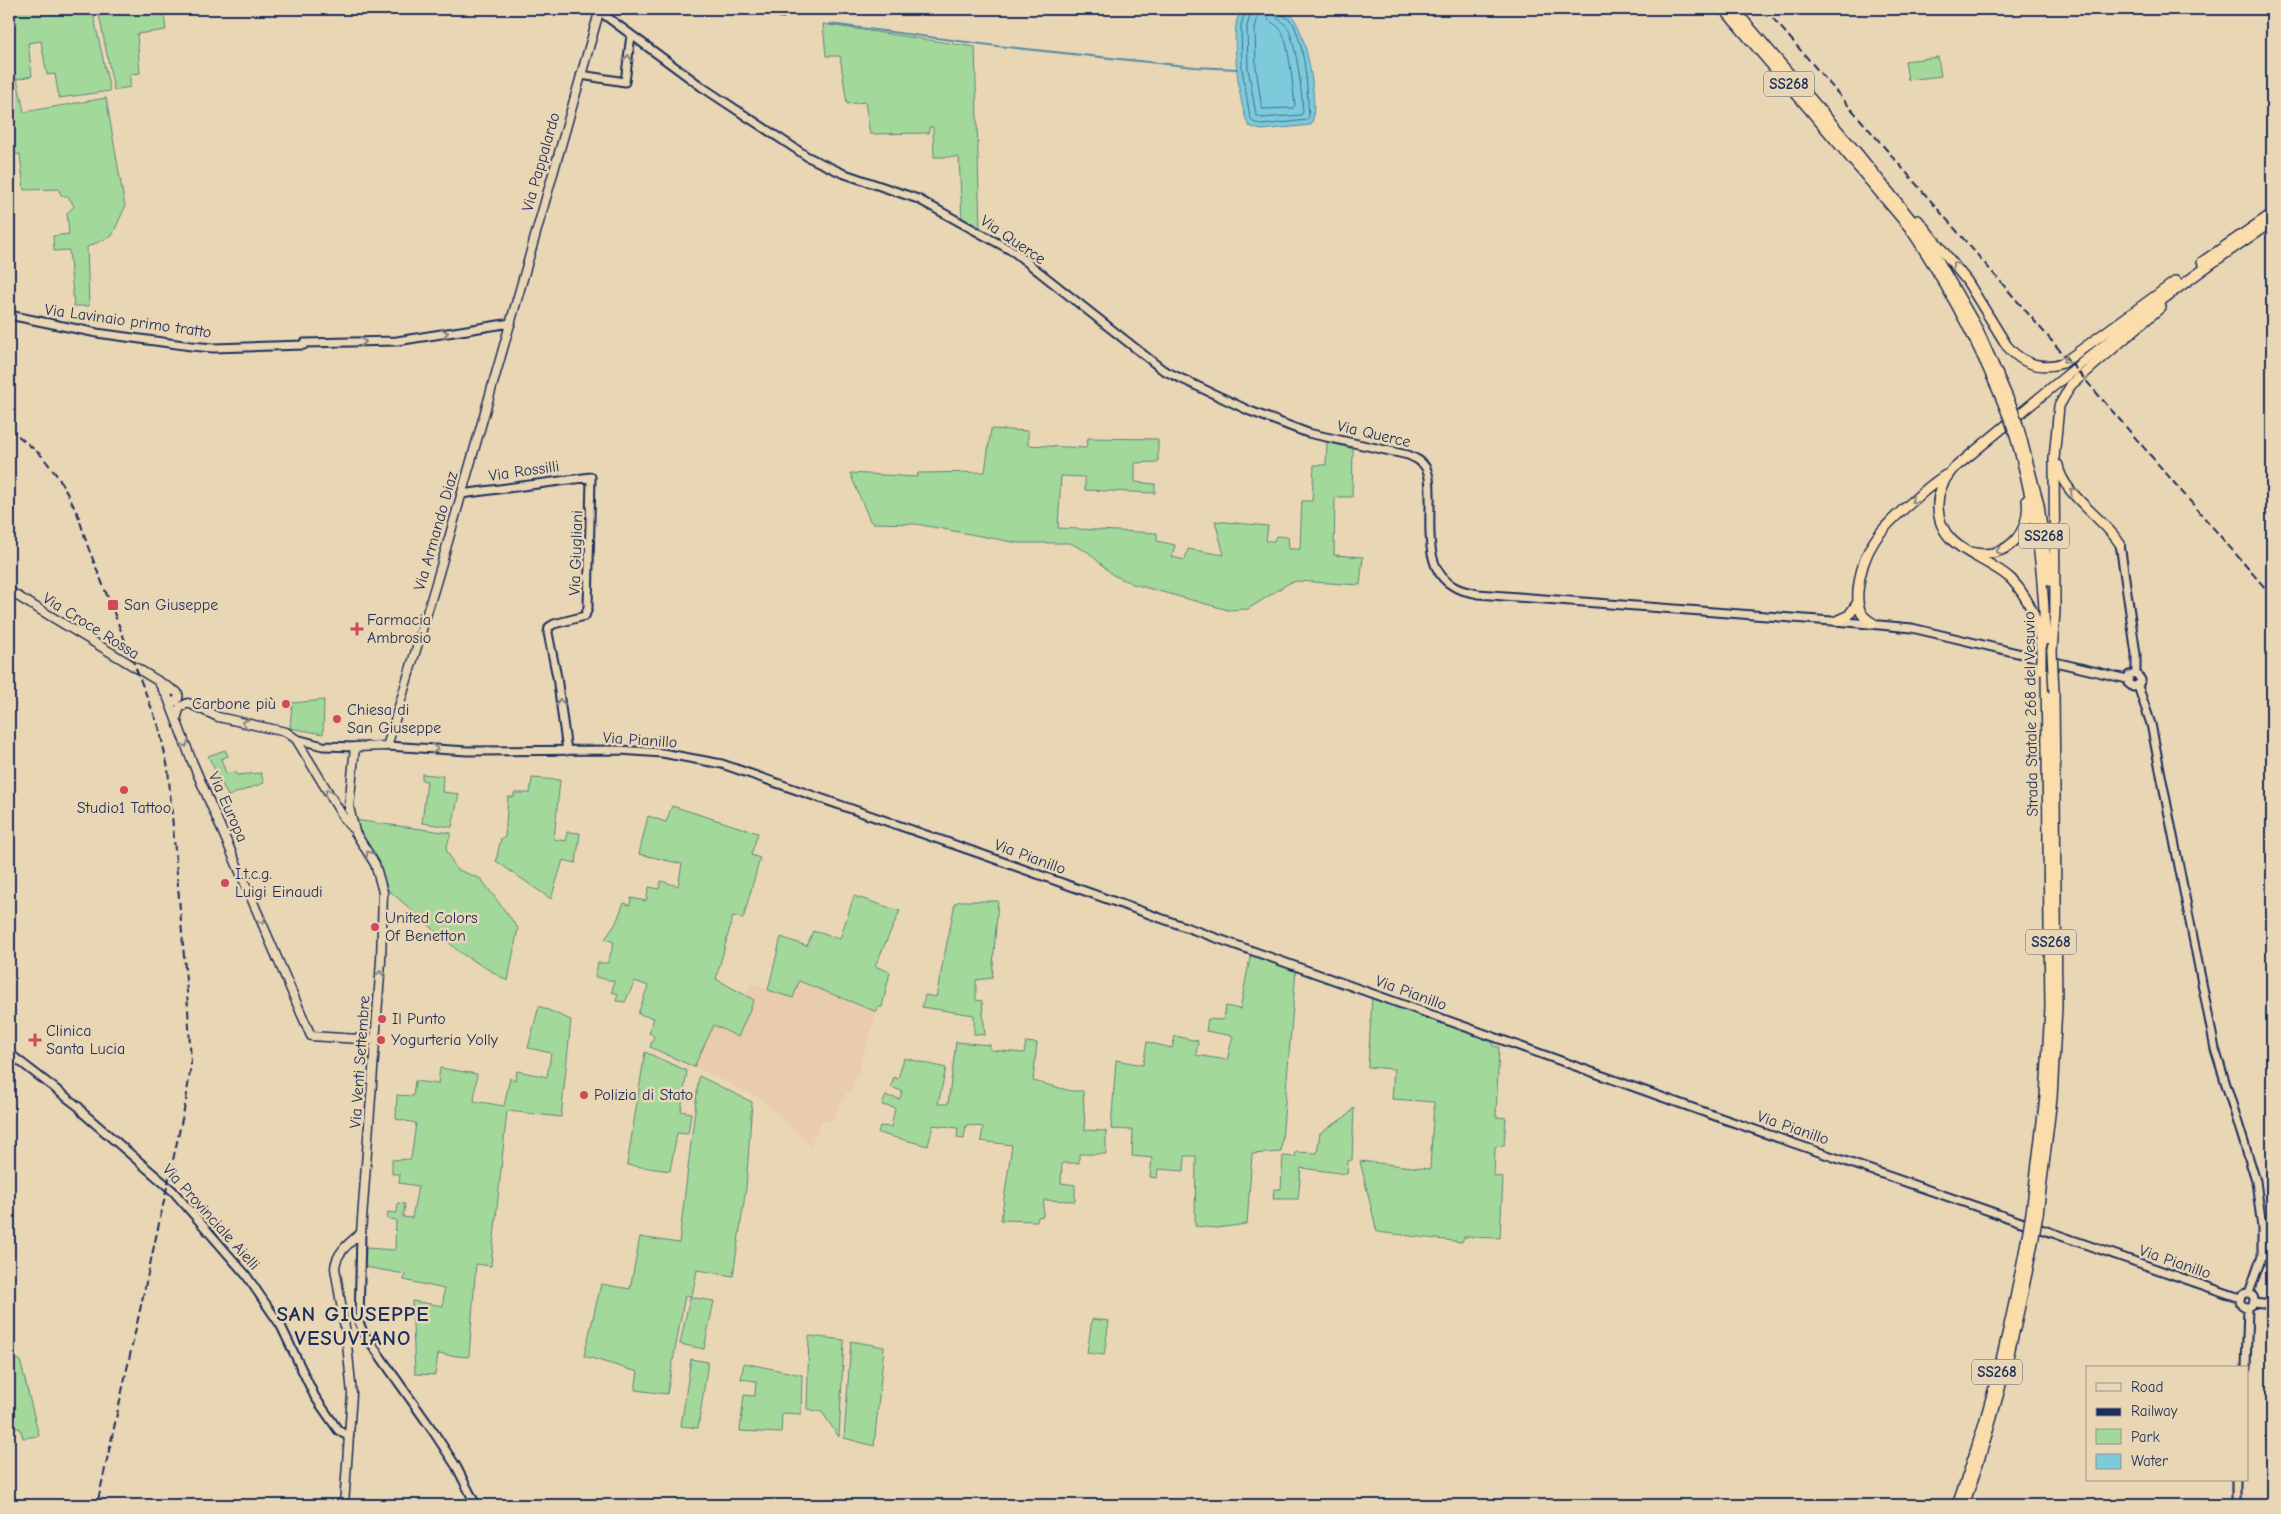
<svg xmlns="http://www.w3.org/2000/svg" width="2281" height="1514" font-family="'Comic Neue',sans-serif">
  <rect width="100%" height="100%" fill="#e9d6b4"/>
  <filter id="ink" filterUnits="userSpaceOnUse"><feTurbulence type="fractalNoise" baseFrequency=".02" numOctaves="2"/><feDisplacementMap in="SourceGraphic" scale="10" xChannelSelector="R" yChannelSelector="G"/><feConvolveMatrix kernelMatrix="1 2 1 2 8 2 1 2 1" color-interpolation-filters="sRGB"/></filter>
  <g filter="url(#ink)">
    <path fill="#e9cbae" d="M798,981L877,1012L851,1094L847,1092L831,1122L823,1119L811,1143L812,1148L762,1099L694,1067L714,1025L737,1037L754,1000L746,995L750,983L793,998Z"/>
    <path fill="#a3d89b" stroke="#5f847c" d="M9,9H92L110,91L59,98L55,74L47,75L41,41L28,43L32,76L17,79L24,112L106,98L125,207L112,236L87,247L89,306H74L69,250L54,251L53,236L69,234L67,213L74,206L68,196H62L58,189L24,190L20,154L9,155Z
      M98,9H163L166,30L137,34L140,73L130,74V87L114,90Z
      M823,24L975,47L980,229L962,219L959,157H934L933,127H929V133L870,134L865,102L847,104L840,56H826Z
      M1938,57L1941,76L1908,80L1905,61Z
      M991,429L1028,431V445L1086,448L1088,438L1158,439V462L1135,463V482L1155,484V493L1085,490V477L1061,476L1058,528L1157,533V541L1175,545L1172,557L1185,560L1188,549L1224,555L1215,521L1268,526L1266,541H1274L1276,536L1288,537L1289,549H1300L1302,501H1312L1314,465H1326L1327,442L1353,449L1352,497H1335L1334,555L1363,557L1360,585L1298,581L1289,583L1248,609L1228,610L1133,584L1113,575L1088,552L1070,543H1018L916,524L873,523L870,521L850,473L917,477L918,473L985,472Z
      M324,700L323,734L290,728L292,703Z
      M225,750L228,756L221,759L226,773L236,772V775L261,773L264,783L228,796L208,756Z
      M422,774L443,776L442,792L459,794L452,827L422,823L427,781L422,780Z
      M532,778L560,780L554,839L566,841L567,832L580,833L576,863L563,860L551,899L496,861L501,838H505L508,797H514V793H530Z
      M672,806L758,833L751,855L760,858L743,919L733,916L716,979L754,1000L738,1037L714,1025L694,1067L650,1047L654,1036L649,1033L654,1018L638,1014L648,986L635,981L625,1002L616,1001L618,994L612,992L614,981L595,977L598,963H608L614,942L605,939L615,925L624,903L630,905L631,898L646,901L649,887L659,889L661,881L678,886L682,864L639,854L648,816L666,822Z
      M354,820L451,833L446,849L456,869L481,879L518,928L508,981L462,954L384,886L358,832Z
      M854,896L900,911L875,966L890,972L882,1007H878L877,1012L799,981L793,998L768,990L781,937L807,946L813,931L840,939Z
      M961,901H998L992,978L976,980V1000L982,1001L985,1035L974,1034V1015L922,1007L925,995L936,997L955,903Z
      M1251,953L1296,969L1281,1152L1252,1154L1247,1224L1216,1228L1195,1226L1196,1156H1185L1184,1171L1158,1169L1157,1178L1150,1177L1152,1158L1132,1156L1133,1130L1111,1129L1116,1060L1143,1065L1147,1042L1172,1048L1175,1036L1198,1041L1196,1055L1227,1060L1233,1036L1206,1031L1208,1019L1223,1020L1226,1006L1240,1009Z
      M1372,997L1492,1040L1493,1046L1499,1047L1496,1117L1506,1118L1504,1146L1495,1147L1494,1176L1503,1177L1500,1238L1464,1237L1462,1242L1377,1232L1360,1161L1430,1169L1434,1102L1392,1099L1394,1069L1368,1067Z
      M539,1006L571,1020L561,1117L507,1111L491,1266L476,1264L469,1356L467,1357L438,1354L435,1375L415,1374L412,1301L443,1306L444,1289L404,1280L405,1274L365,1267L366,1248L395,1250L396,1220L387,1219L388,1212L397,1213L398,1203L405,1204L403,1217L412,1218L418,1186L399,1183L400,1174H392V1160L411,1159L416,1123L396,1119L397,1095L413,1096L415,1081L438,1084L440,1068L477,1074L474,1101L504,1106L510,1078L515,1080L517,1071L547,1077L551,1053L528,1048Z
      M956,1042L990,1045V1050L1024,1053L1026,1042L1037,1043L1033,1081L1071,1091H1083L1085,1130L1106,1131V1154H1079V1163H1062L1061,1183L1075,1185V1201L1044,1200L1043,1216L1038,1217L1037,1221L1001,1220L1012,1145L981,1141L983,1127L966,1125L964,1139L957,1138L958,1128L933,1125L928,1146L878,1133L880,1126L891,1127L895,1108L882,1105L886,1096L900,1099L902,1091L891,1087L894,1077L898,1079L904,1058L946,1068L938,1104H948Z
      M645,1052L687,1071L681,1111L691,1113L688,1134L677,1133L670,1171L627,1165Z
      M699,1076L752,1102L746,1188L733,1276L697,1270L692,1296L685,1295L667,1394L635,1390L638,1372L584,1356L601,1284L630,1289L640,1237L679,1243Z
      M1354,1107L1352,1160L1348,1161L1347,1174L1301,1168L1298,1199H1273L1274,1189H1281L1283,1156L1295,1157L1296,1152L1317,1153L1320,1133L1348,1115Z
      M690,1297L714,1301L704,1349L680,1344Z
      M1092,1319L1109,1321L1104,1355L1087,1353Z
      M809,1336L844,1340L839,1437L822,1412L807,1409Z
      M851,1341L884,1347L874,1446L844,1438Z
      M9,1359L20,1360L39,1436L23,1438L20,1428L9,1429Z
      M691,1359L708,1362L698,1428L681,1426Z
      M744,1363L802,1375L801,1414L782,1413L781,1433L740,1431L744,1395L755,1396L756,1381L741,1379Z"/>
    <path fill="#7ccada" stroke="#558ca8" d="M1244,9C1257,9 1280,5 1290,14C1306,26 1320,108 1311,125L1261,130L1249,126C1239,108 1233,47 1236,25C1236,20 1239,15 1241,10Z"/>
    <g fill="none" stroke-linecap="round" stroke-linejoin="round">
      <path stroke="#426d90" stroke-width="1" d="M1246,9L1241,25L1242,69L1250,117L1253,122L1262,125L1307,120L1309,117C1307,87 1306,53 1294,25C1290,17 1280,17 1279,9
        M1252,9L1247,26L1248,68L1256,115L1262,118L1301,115L1303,112C1301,85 1298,56 1289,30C1285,20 1274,21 1273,9
        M1260,9L1255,28L1256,68L1262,109L1293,108L1295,105C1293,90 1289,41 1281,30C1274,21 1266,24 1266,9"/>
      <path stroke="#558ca8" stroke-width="2" d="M830,24L997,46L1195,67L1237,69"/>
      <g stroke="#1b2f5e" stroke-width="11">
        <path id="tertiary" d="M768,9L782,13V9
          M599,11L702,87L808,157L842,173L918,199L1014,252L1163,370L1250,411L1308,433L1408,455C1415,458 1422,461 1426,468C1430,475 1430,486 1430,494C1431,524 1423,569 1453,586C1460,591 1470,592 1478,594L1832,621
          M581,75L625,82L631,35
          M9,315L97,333L191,346L213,348L304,345
          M304,343L397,341L511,323
          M461,494L591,477L588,608L585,616L554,624L549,627L548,633L557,677L567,751
          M2120,544L2136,654V673L2141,680L2139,684L2133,687L2128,683L2129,675L2136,673
          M1836,621L1912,628L2127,679
          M2138,686L2151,724L2215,1049L2256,1181L2262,1228V1256L2249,1293
          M296,739L323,746L355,747
          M387,746L468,751L620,750L662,753L722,764L981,854L1718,1117L2240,1298
          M9,1053L79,1107L83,1113L173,1191L246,1275L281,1326L315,1397L338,1430L349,1437
          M361,1233L359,1322L363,1332L433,1431L456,1466L476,1505
          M2240 1300a7 7 0 1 1 14 0a7 7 0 1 1-14 0Z
          M2254,1303L2272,1305
          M2246,1368L2248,1307
          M2236,1505V1480"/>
      </g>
      <g stroke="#1b2f5e" stroke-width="11">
        <path id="secondary" d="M9,591L173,690
          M159,683L168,698L191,759L311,1036L375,1040
          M167.5 696a5.5 5.5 0 1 1 11 0a5.5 5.5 0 1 1-11 0Z
          M176,719L180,707L188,703L218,717L286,732L296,739L345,820L354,830
          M344,1505L352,1394L346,1334L335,1268C336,1253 349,1243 361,1233L381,961L383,892L375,864L355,832L349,807L355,747L387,746L389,740L439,573L600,9"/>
      </g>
      <g stroke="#1b2f5e" stroke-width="12">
        <path id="trunk" d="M1724,9L1909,227C1948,285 1981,348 2007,413
          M1734,9L1859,155L1914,223L1938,260L1978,330L2012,407
          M1918,220L1967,281L2007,346C2022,364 2040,370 2063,363L2176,281
          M2202,262L2272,214
          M2018,425L2039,505L2049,581
          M2013,429C2034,498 2044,568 2045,640
          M2058,465C2061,493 2105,519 2120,544
          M1971,552C2005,561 2031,534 2027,500
          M1836,621L1849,615L1858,602
          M1873,623C1859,616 1857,606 1858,591C1862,548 1881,528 1913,501C1923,492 1934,482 1946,475
          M2041,648C2039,622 2029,598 2011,579C1985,555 1940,551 1938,508C1937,494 1943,481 1952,470C2056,384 2159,296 2272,222
          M2052,651L2055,611L2054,459L2059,406L2071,385L2161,307
          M2031,1213L2045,1097L2050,1008L2046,671
          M2038,1214L2052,1098L2057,1007L2054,692
          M1957,1505C1989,1418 2011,1327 2027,1236
          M1964,1505C1995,1418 2017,1328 2034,1237"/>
      </g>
      <use href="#tertiary" stroke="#e9d6b4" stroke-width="7"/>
      <use href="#secondary" stroke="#e9d6b4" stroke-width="8"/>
      <use href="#trunk" stroke="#faddab" stroke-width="9"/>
      <path stroke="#1b2f5e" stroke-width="2" stroke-dasharray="8 4" stroke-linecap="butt" d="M1765,9L2272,596
        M9,428L42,456L58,477L69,497L78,515L88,547L159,727L168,768L187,992L191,1063L186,1101L97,1505"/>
      <g stroke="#1b2f5e" stroke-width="12" stroke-linecap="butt">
        <path id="trunk-bridge" d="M2012,407L2018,425
          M2007,413L2013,429
          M2041,648V669
          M2052,651L2054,692
          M2027,1236L2031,1213
          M2034,1237L2038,1214"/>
      </g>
      <use href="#trunk-bridge" stroke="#faddab" stroke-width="9"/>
    </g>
    <defs><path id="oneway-chevron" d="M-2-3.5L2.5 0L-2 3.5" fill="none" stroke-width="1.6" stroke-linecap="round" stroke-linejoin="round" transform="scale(1.25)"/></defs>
    <g stroke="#828289">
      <use href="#oneway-chevron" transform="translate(628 58) rotate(-83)"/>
      <use href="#oneway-chevron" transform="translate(445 333) rotate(-9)"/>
      <use href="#oneway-chevron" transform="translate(363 342) rotate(-2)"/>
      <use href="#oneway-chevron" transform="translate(560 702) rotate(-97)"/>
      <use href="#oneway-chevron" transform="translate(245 723) rotate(-166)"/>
      <use href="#oneway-chevron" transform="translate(185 744) rotate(69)"/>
      <use href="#oneway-chevron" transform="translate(435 749) rotate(3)"/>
      <use href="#oneway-chevron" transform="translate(328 792) rotate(-120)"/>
      <use href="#oneway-chevron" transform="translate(369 854) rotate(-122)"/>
      <use href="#oneway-chevron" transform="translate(262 921) rotate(67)"/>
      <use href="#oneway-chevron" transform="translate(380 974) rotate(-86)"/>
    </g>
    <g stroke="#8a8684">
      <use href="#oneway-chevron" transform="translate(1955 265) rotate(-128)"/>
      <use href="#oneway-chevron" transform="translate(2066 360) rotate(153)"/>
      <use href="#oneway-chevron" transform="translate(2073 491) rotate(-134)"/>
      <use href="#oneway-chevron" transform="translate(1914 500) rotate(140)"/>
      <use href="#oneway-chevron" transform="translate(1999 551) rotate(161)"/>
    </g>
  </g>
  <g fill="#d1495b" stroke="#e9d6b4" stroke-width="2">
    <rect x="107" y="599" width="12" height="12" rx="2.5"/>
    <path d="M354.5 621.5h5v5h5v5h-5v5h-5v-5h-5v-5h5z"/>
    <circle cx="286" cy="704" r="5"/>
    <circle cx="337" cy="719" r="5"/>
    <circle cx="124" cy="790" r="5"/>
    <circle cx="225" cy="883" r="5"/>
    <circle cx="375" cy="927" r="5"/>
    <circle cx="382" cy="1019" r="5"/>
    <path d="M32.5 1032.5h5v5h5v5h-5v5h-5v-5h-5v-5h5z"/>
    <circle cx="381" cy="1040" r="5"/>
    <circle cx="584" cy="1095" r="5"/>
  </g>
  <g text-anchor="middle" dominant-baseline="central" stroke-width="5" stroke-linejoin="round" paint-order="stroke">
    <g fill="#e9d6b4" stroke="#596178" stroke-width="1">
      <rect x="1764" y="71.5" width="50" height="25" rx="4"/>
      <rect x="2019" y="523.5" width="50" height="25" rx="4"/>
      <rect x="2026" y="929.5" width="50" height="25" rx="4"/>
      <rect x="1972" y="1359.5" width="50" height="25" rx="4"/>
    </g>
    <g font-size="15" font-weight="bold" fill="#1b2f5e">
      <text x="1789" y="84">SS268</text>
      <text x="2044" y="536">SS268</text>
      <text x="2051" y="942">SS268</text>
      <text x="1997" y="1372">SS268</text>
    </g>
    <g font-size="16" fill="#1b2f5e" stroke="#e9d6b4">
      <text transform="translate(541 162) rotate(-74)">Via Pappalardo</text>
      <text transform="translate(1013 240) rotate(34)">Via Querce</text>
      <text transform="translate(128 321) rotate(8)">Via Lavinaio primo tratto</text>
      <text transform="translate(1374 434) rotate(13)">Via Querce</text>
      <text transform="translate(524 471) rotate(-8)">Via Rossilli</text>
      <text transform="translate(436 531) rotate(-74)">Via Armando Diaz</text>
      <text transform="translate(576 553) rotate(-88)">Via Giugliani</text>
      <text transform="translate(91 626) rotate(32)">Via Croce Rossa</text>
      <text transform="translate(2031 714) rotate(-91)">Strada Statale 268 del Vesuvio</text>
      <text transform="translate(640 740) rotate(4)">Via Pianillo</text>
      <text transform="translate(228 807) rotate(66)">Via Europa</text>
      <text transform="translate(1030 857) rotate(20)">Via Pianillo</text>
      <text transform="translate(1411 993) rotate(20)">Via Pianillo</text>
      <text transform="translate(360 1062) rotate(-86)">Via Venti Settembre</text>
      <text transform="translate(1793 1128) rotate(19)">Via Pianillo</text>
      <text transform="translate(211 1217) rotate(48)">Via Provinciale Aielli</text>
      <text transform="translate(2175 1262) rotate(19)">Via Pianillo</text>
    </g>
    <g font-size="16" fill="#1b2f5e" stroke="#e9d6b4" text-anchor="start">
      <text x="124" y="605">San Giuseppe</text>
      <text x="367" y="620">Farmacia<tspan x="367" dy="18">Ambrosio</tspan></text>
      <text x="276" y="704" text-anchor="end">Carbone più</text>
      <text x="347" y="710">Chiesa di<tspan x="347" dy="18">San Giuseppe</tspan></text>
      <text x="124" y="808" text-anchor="middle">Studio1 Tattoo</text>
      <text x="235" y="874">I.t.c.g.<tspan x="235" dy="18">Luigi Einaudi</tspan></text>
      <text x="385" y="918">United Colors<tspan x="385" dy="18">Of Benetton</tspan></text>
      <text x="392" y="1019">Il Punto</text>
      <text x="46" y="1031">Clinica<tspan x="46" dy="18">Santa Lucia</tspan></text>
      <text x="391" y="1040">Yogurteria Yolly</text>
      <text x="594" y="1095">Polizia di Stato</text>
    </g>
    <g font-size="21" font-weight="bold" letter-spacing="1" fill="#1b2f5e" stroke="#e9d6b4">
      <text x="353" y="1314">SAN GIUSEPPE<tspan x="353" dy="24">VESUVIANO</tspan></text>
    </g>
  </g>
  <rect width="2281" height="1514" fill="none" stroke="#e9d6b4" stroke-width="30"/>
  <rect x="15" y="15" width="2251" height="1484" fill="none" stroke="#1b2f5e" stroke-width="2" filter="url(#ink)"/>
  <rect x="2086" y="1366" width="162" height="115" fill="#e9d6b4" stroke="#979392"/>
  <rect x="2096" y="1383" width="25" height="8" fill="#e9d6b4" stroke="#979392"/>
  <text x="2131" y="1392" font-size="15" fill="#1b2f5e">Road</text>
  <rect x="2096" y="1408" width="25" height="8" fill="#1b2f5e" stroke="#979392"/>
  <text x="2131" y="1416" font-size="15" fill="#1b2f5e">Railway</text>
  <rect x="2096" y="1429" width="25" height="15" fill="#a3d89b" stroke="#979392"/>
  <text x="2131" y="1442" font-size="15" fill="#1b2f5e">Park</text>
  <rect x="2096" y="1454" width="25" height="15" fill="#7ccada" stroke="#979392"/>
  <text x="2131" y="1466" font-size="15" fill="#1b2f5e">Water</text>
</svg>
